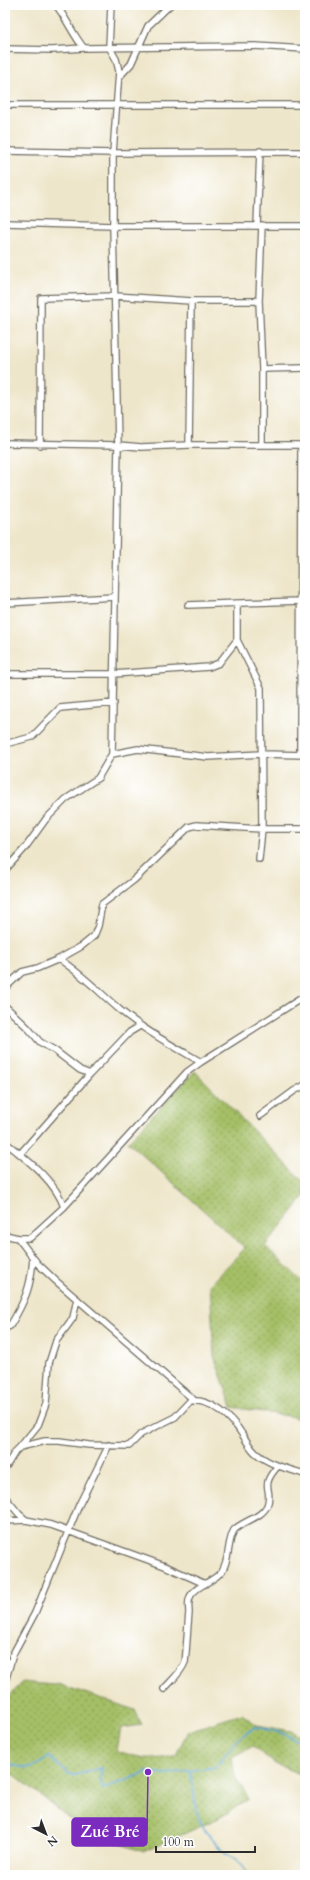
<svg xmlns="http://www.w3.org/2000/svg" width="310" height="1880" font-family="Cardo,serif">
  <defs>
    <pattern id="grass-dots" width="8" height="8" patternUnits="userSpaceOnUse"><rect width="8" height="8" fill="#a4bf66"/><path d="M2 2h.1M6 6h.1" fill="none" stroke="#869b54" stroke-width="1.8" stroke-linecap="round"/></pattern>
  </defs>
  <rect width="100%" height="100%" fill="#fff"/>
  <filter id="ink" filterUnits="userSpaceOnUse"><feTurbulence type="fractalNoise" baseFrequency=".025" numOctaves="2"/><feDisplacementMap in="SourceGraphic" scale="8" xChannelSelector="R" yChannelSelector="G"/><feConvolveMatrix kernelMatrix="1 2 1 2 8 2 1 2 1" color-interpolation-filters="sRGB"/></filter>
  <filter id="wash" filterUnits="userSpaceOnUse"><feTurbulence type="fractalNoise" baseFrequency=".012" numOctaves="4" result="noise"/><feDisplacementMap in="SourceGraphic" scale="16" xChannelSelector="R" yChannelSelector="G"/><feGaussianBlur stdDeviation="0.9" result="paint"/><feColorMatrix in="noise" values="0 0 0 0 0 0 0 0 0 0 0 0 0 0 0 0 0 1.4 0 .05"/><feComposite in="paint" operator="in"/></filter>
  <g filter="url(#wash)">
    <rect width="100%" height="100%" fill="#eee6ca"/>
    <path fill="url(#grass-dots)" stroke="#687548" d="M195,1071L305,1183V1196L265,1246L305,1284V1424L294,1417L232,1407L214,1356L210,1284L245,1248L128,1142Z
      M23,1682L64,1686L135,1710L142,1725L121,1728L117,1751C137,1757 155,1762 176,1755L188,1731L242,1714L257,1725L291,1731L305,1739V1776L275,1764L253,1746L232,1757L235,1777L249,1799L219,1818L144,1852L88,1833L15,1775L5,1774V1700Z"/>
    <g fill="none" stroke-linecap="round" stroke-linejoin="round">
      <path stroke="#5ea6d5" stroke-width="2" d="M5,1761C21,1770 36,1771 48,1756L68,1774L76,1775L102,1768L100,1778L103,1789L148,1772L166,1774L216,1767L237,1740L255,1727C274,1730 289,1734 305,1745
        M190,1771L198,1817L204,1829L222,1850L237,1860L249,1875"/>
    </g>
  </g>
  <g filter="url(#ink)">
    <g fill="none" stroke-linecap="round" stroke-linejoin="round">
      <g stroke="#6f6c63" stroke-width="8">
        <path id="street" d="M56,5C67,19 73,35 84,48L255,46L305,49
          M5,49L52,50L84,48
          M119,77L131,64L148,26L170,5
          M5,105H305
          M5,151L113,153L305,152
          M5,223L113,226H305
          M262,225L259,301L262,369V445
          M257,226L260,151
          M262,369L305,368
          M5,443L118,445L141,447L189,445H305
          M40,445L41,298L115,296L191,301H259
          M189,445L191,301
          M5,603L115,597
          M188,605L299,601L305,598
          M237,640L261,688L262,829L259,859
          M5,674H114L209,667L219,663L237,640V605
          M5,744L32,737L60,708L114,703
          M112,754L138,749L208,757L261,754L305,755
          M300,755L301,445
          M5,870L25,848L46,819L66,799L98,778L112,754L118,445L113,226V153L119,71L116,59L109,47L111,5
          M59,959C82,974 100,993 120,1010C145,1031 173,1046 201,1062
          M5,988L22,972L38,968L59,959L82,946L94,936L98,926L102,904L134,880L189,827L197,825L262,829H305
          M5,1006L28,1028L40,1042L54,1050L80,1070L90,1074L130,1032L140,1026
          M260,1116L294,1091L305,1085
          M5,1142C26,1159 55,1180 64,1207
          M20,1154L90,1074
          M5,1235L18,1238H30L64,1207L187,1072L201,1062L305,996
          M18,1238L37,1263L56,1281L195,1401
          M5,1328L10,1326C25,1301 31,1287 33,1258
          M20,1447L38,1425L46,1404L49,1363L56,1341L73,1318L77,1299
          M5,1468L15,1452L20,1447L45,1441H59L89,1445L129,1446L141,1434L175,1417L190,1401C211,1399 231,1416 242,1434C247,1441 250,1449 257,1454C270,1465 288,1469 305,1474
          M5,1497L19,1514L26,1520
          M5,1521L26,1520L51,1525L165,1566L205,1584
          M5,1682L13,1654L35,1613L79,1505L109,1445
          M164,1689C171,1681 181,1673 185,1662C186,1658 188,1620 189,1613C189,1607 187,1601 191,1595C198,1584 214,1582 222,1571C230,1559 227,1542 234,1530C243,1521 261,1518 267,1506C274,1488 258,1488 278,1466"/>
      </g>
      <use href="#street" stroke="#fff" stroke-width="5.5"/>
    </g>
  </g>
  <path fill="none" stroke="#7b2cbf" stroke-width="1.5" d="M148 1772L147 1832"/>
  <circle fill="#7b2cbf" stroke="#fff" stroke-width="1.5" cx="148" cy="1772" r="4"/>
  <rect fill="#7b2cbf" stroke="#7b2cbf" stroke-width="1.5" x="72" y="1818" width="75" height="28" rx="4"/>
  <g font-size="16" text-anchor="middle" font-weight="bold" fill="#fff">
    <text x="110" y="1837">Zué Bré</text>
  </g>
  <rect width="310" height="1880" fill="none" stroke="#fff" stroke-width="20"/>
  <g transform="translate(46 1834) rotate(138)" stroke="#ffffff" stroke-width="3" paint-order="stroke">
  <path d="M0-3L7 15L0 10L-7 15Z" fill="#2b2b2b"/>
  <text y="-6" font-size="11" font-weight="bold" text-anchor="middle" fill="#2b2b2b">N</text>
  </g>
  <path d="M156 1846v6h99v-6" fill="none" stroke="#2b2b2b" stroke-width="2"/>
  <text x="162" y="1846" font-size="12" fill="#2b2b2b" stroke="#ffffff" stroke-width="3" paint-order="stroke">100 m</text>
</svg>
